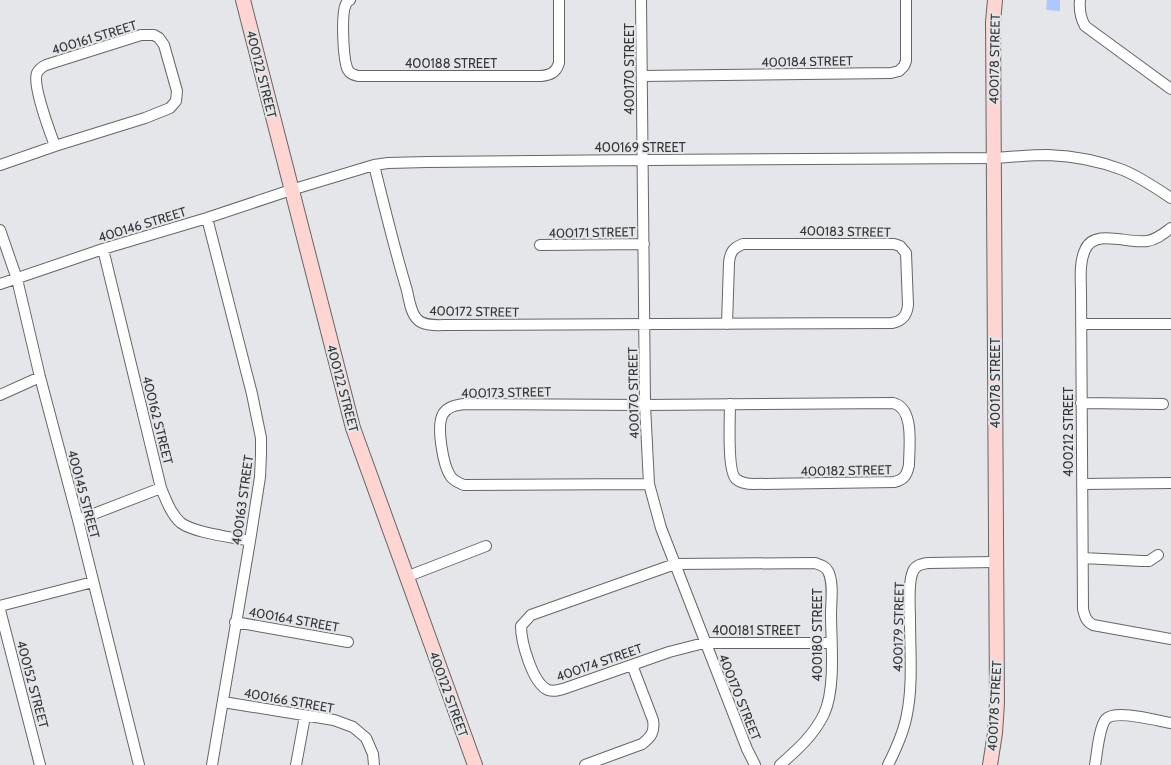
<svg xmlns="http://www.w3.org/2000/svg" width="1171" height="765" font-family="Cabin,sans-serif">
  <rect width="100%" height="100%" fill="#e4e6e9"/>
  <path fill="#aec7fc" d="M1047,0H1060V11L1046,10Z"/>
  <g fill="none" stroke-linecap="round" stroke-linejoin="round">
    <g stroke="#656668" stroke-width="12">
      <path id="street" d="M350,0C348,1 347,2 346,4C341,13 343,61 348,70C350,74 354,75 358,76H541C550,75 556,73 559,63V0
        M641,0L645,405L649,484L661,528L675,564L747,749L755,765
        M1080,0C1079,10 1080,17 1085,26L1171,89
        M642,76L891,73L899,71L904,66L906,61V0
        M0,165L55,146L145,118L170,108L176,101L177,91L164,45L159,38L154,35H141L46,65C42,67 39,69 37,73C32,85 50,132 55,146
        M374,165C384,206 394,247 406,287C409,297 410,312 417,319C424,327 439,325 449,325L892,323C903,321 907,315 908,305L906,253L900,246L894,244H743C733,248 730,252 729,263L727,324
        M207,218L252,394L261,438V454L260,477L250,541L212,765
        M1171,228C1163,234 1156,240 1147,241C1128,244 1094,228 1085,250C1079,263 1081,279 1081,293L1083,609C1085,617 1086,621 1093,625L1171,639
        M0,230L17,279L40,377L78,520L139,765
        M540,245L644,244
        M103,249L161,488C166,500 171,514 181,523C195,533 232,537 250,541
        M0,284L103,249L207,218L291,190L374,165L388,163L427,162L643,160L993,158C1011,157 1030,155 1048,155C1073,156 1100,161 1123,170C1140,177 1156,188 1171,198
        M1081,324H1171
        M0,395L40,377
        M1081,403L1163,404
        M649,484L464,485C459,483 454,481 451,477C443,466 436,426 443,414C448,406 457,405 465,404L645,405L893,403C915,408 909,447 909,465C907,475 904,480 894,482L754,484C748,484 741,483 736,479C727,471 730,418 730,404
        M1082,484L1171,483
        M78,520L161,488
        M1083,558L1142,561H1149L1158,555
        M406,577L486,546
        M0,606L93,582
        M0,610L40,765
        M235,622L348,642
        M223,702L334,720L353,727L366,738L373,754L374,765
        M296,765L305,716
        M585,765L642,744C651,737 655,732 653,720L632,665
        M780,765C797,750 814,735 824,714C836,688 831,642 831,614C831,601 834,583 828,571C825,566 821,565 815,563L675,564L531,615L521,626C521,641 532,683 548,690C554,692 560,690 566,688L669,652L704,643H831
        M888,765C896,749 904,732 907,714C913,685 910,650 910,620C910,606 908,586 912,574C914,566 920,564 928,563L996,562
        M1095,765C1097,754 1099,727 1106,719C1116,709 1158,721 1171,723"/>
    </g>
    <g stroke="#656668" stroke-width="16">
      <path id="secondary" d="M243,0L353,428L475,765
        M990,765L995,733L997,703L993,22L995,0"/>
    </g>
    <use href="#street" stroke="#fff" stroke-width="10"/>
    <use href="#secondary" stroke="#fed5d0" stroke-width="14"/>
  </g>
  <g text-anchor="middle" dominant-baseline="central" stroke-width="4" stroke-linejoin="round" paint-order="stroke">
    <g font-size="13" fill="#353637" stroke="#e4e6e9">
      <text transform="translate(94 37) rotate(-17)">400161 STREET</text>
      <text transform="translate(994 59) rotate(-89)">400178 STREET</text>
      <text transform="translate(807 61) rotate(-1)">400184 STREET</text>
      <text x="451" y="63">400188 STREET</text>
      <text transform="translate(629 69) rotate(-90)">400170 STREET</text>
      <text transform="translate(262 74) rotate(76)">400122 STREET</text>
      <text x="640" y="147">400169 STREET</text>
      <text transform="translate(142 224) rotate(-17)">400146 STREET</text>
      <text transform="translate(845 231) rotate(1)">400183 STREET</text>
      <text transform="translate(592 232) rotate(-1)">400171 STREET</text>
      <text transform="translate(474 311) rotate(1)">400172 STREET</text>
      <text transform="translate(995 383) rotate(-90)">400178 STREET</text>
      <text transform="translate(343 388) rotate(75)">400122 STREET</text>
      <text transform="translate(506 392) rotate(-1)">400173 STREET</text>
      <text transform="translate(633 393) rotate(-91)">400170 STREET</text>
      <text transform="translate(158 420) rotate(76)">400162 STREET</text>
      <text transform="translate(1068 432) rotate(-90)">400212 STREET</text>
      <text transform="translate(846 470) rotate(-1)">400182 STREET</text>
      <text transform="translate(84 494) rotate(75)">400145 STREET</text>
      <text transform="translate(242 500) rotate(-82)">400163 STREET</text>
      <text transform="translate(294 619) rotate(10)">400164 STREET</text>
      <text transform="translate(898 627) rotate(-89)">400179 STREET</text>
      <text x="756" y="630">400181 STREET</text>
      <text transform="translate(817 635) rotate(-90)">400180 STREET</text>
      <text transform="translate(599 662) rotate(-19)">400174 STREET</text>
      <text transform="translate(33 684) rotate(75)">400152 STREET</text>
      <text transform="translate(449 694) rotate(70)">400122 STREET</text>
      <text transform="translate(740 697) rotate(68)">400170 STREET</text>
      <text transform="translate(289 700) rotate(10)">400166 STREET</text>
      <text transform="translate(994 706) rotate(-87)">400178 STREET</text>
    </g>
  </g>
</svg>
